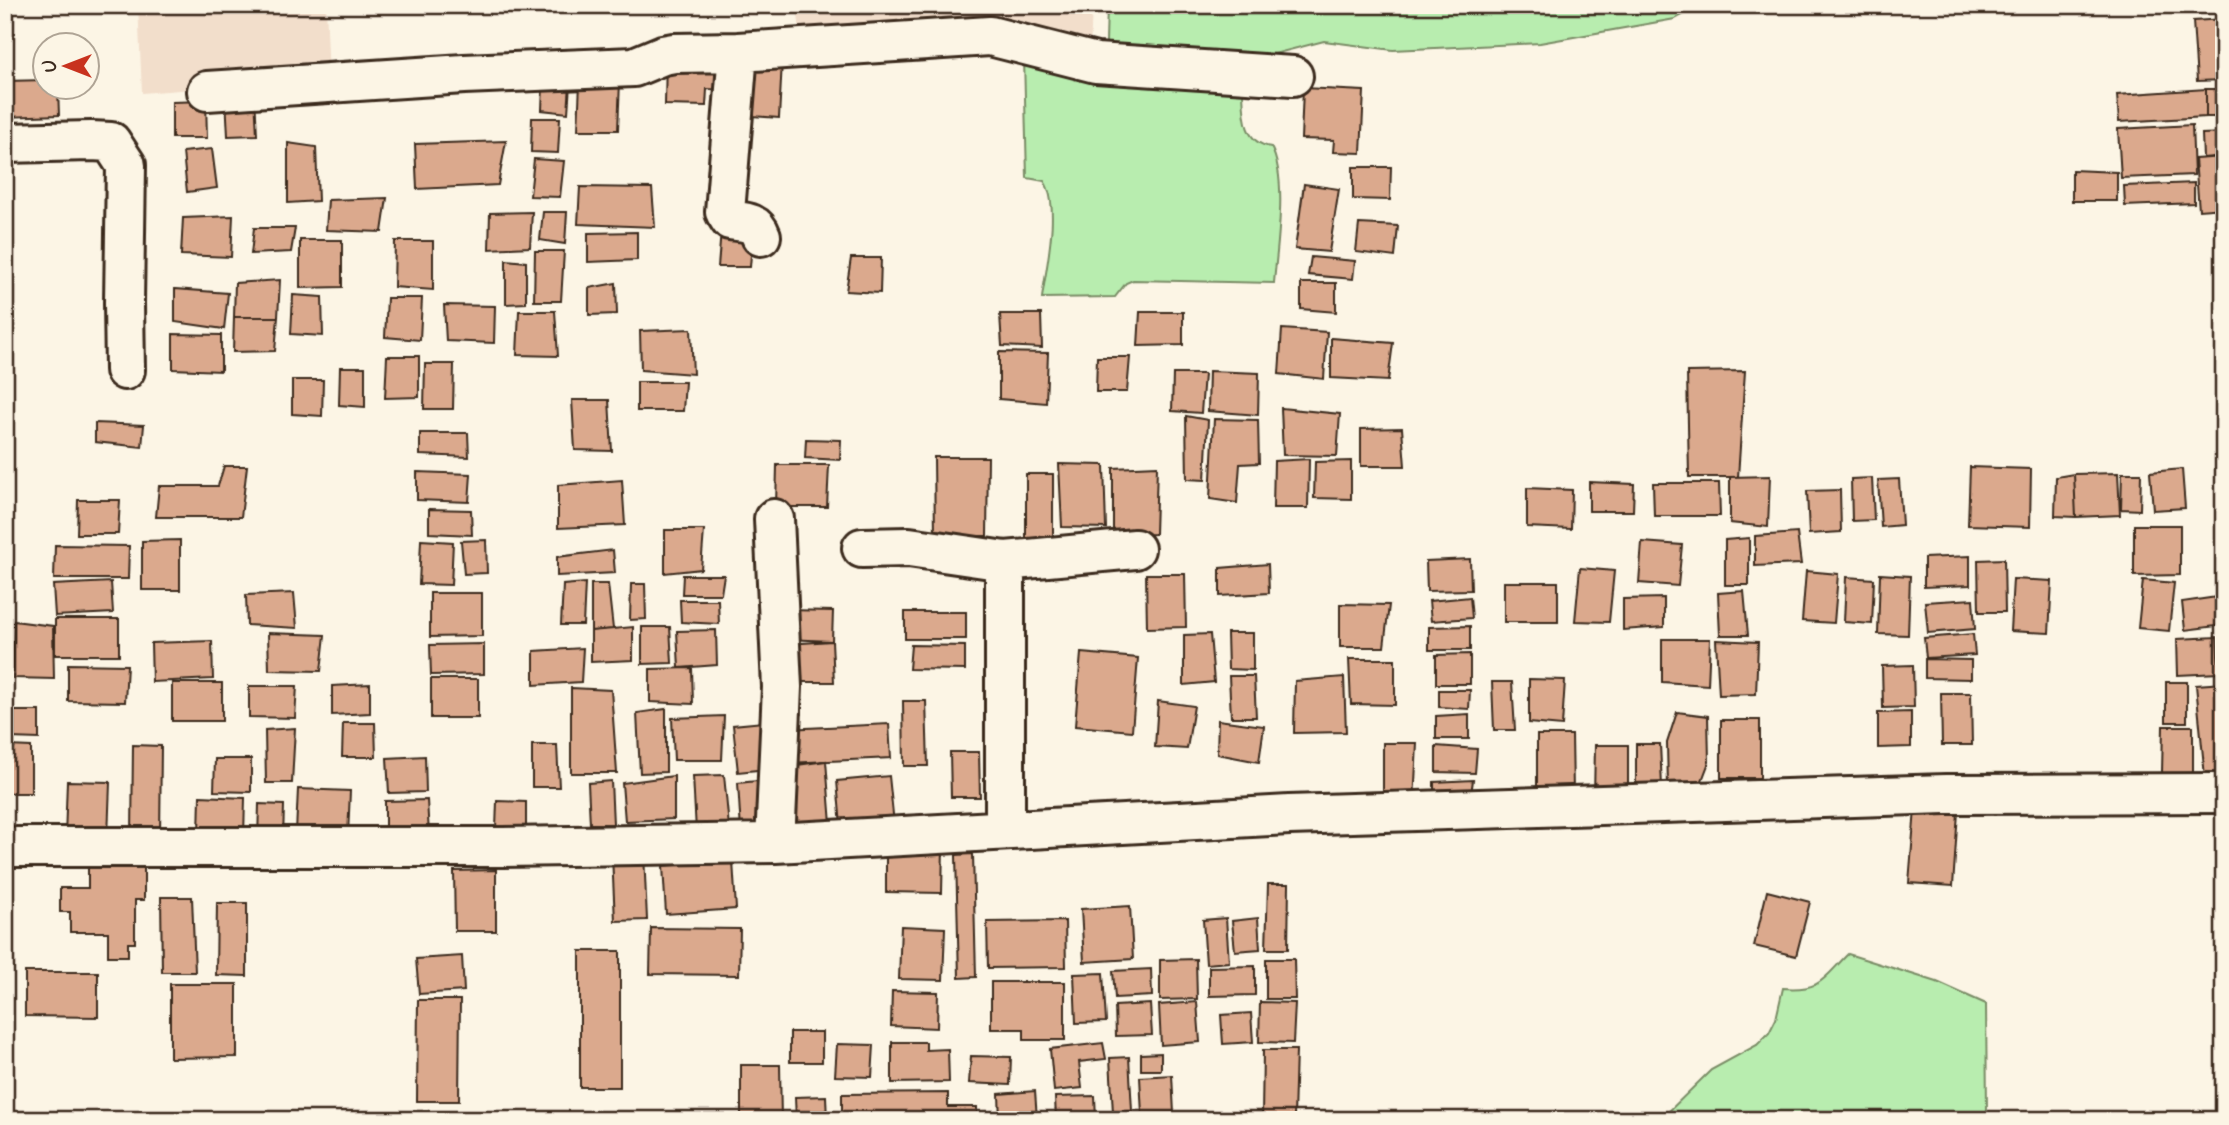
<svg xmlns="http://www.w3.org/2000/svg" width="2229" height="1125" font-family="Mynerve,sans-serif">
  <rect width="100%" height="100%" fill="#fcf5e5"/>
  <filter id="ink" filterUnits="userSpaceOnUse"><feTurbulence type="fractalNoise" baseFrequency=".0143" numOctaves="2"/><feDisplacementMap in="SourceGraphic" scale="14" xChannelSelector="R" yChannelSelector="G"/><feConvolveMatrix kernelMatrix="1 2 1 2 8 2 1 2 1" color-interpolation-filters="sRGB"/></filter>
  <g filter="url(#ink)">
    <path fill="#f2decb" d="M138,5H326L329,78L142,93Z
      M797,5H1092L1090,54L801,41Z"/>
    <path fill="#b8edaf" stroke="#7a8c66" stroke-width="2" d="M1107,5H1701L1675,19L1540,43L1393,50L1324,41L1250,60L1106,43Z
      M1024,58L1243,92C1244,114 1243,143 1271,147C1288,179 1277,246 1274,283L1133,280L1126,283L1115,297L1042,298C1046,269 1061,205 1044,181L1027,178Z
      M1848,954L1937,982L1986,1004L1987,1111L1990,1120H1660L1711,1070L1757,1045L1769,1033L1776,1019L1783,988C1821,991 1823,979 1848,954Z"/>
    <path fill="#dba98d" stroke="#3b2a1e" stroke-width="2" d="M2224,19V80L2197,81L2193,21Z
      M666,57L728,59L727,90L707,89L706,106L665,105Z
      M743,58L782,61L779,118L739,115Z
      M46,80V88H58L59,115L5,117V81Z
      M620,81L618,130H578L580,82Z
      M543,84H570L568,113L542,110Z
      M1303,88L1364,91L1361,153L1333,152L1334,140L1301,139Z
      M2206,89V117L2119,122L2117,95Z
      M2206,89H2224V117H2206Z
      M255,96L257,135L228,136L226,98Z
      M206,101L207,138H172V102Z
      M532,118H560L558,153L531,152Z
      M2192,125L2194,175L2121,178L2118,129Z
      M2224,133V156L2203,158L2202,134Z
      M506,141L498,185L417,189L415,144Z
      M288,143L316,147L318,201L288,203Z
      M212,149L217,188L187,192L183,152Z
      M2224,157V208L2199,210L2195,159Z
      M534,159L564,161L560,197L530,196Z
      M1353,167H1391L1390,200L1353,199Z
      M2072,170L2117,172V201H2072Z
      M2194,183V203L2125,206L2124,186Z
      M1304,184L1339,189L1329,252L1295,249Z
      M580,187L652,188L655,227L578,224Z
      M387,198L382,232L326,230L328,200Z
      M532,212L530,247L489,249L490,213Z
      M543,212H567L565,244L540,240Z
      M233,216L231,257L181,255L183,218Z
      M1359,224L1398,226L1395,257L1356,252Z
      M254,228H295L291,252L251,254Z
      M721,230H753L750,267H718Z
      M637,232V260L588,262V233Z
      M300,240H342V287L300,288Z
      M395,241H433V290L394,287Z
      M535,251H564L561,301H534Z
      M1311,257L1355,261L1353,279L1308,275Z
      M851,258H881L880,293L846,291Z
      M506,260L526,262V303L506,304Z
      M280,280L278,317H234L235,283Z
      M616,283L617,314L589,315V288Z
      M1301,283H1336V312L1301,309Z
      M175,289L228,293L224,329L175,322Z
      M293,295L322,297L323,336L291,334Z
      M387,298H422L420,340L385,337Z
      M444,305L495,306L494,343L446,341Z
      M519,311H555L558,356L517,355Z
      M1140,312H1183V345L1138,346Z
      M1000,314H1041L1042,348L1002,346Z
      M234,317H278L275,351L233,352Z
      M691,329L693,374L641,370L640,331Z
      M1282,329L1327,332L1324,379L1279,374Z
      M173,334L221,335V371L173,369Z
      M1331,338L1393,343L1388,381L1331,378Z
      M999,352L1048,353L1046,403L999,399Z
      M387,356H419V397L385,398Z
      M1097,357H1130L1127,392H1096Z
      M425,364H454L453,409H424Z
      M340,367H365V407L339,405Z
      M1209,371L1259,373L1258,415L1208,411Z
      M1745,371L1738,477H1689L1687,372Z
      M1173,374H1204L1201,413L1172,411Z
      M292,380H323L322,416L292,414Z
      M637,382H685L683,411H637Z
      M572,400H609L612,451L575,450Z
      M1281,408L1340,414L1337,456L1283,455Z
      M1186,416L1208,420L1205,480L1187,479Z
      M1214,419L1258,420L1259,463L1240,464L1237,503L1210,499Z
      M95,423L144,425L142,447L95,442Z
      M1402,428L1405,466H1361V429Z
      M420,433H468L469,457L420,455Z
      M806,439L841,440L840,460L805,458Z
      M934,457H988L987,536H935Z
      M1309,459L1308,508H1273L1274,461Z
      M1351,461V499L1314,498L1315,462Z
      M1059,464L1104,465L1106,528L1062,527Z
      M777,465H829L827,507H776Z
      M224,466H247L241,517H156L159,486H218Z
      M1157,466L1155,534L1113,535V468Z
      M1970,467L2031,469L2030,527L1968,525Z
      M2182,469L2185,508L2153,510L2150,472Z
      M417,472L471,474L469,502L417,500Z
      M2118,473L2120,515L2076,517L2074,474Z
      M2122,473H2141L2140,510L2121,509Z
      M1026,474H1053V539L1026,540Z
      M2074,474L2076,517L2055,516L2056,477Z
      M1770,476L1768,527L1730,523V477Z
      M1872,478L1874,520L1852,521L1851,479Z
      M1899,479L1902,525L1881,527L1878,480Z
      M622,480L625,525L558,528V485Z
      M1589,482L1634,484L1633,511H1589Z
      M1653,483H1719L1720,516H1654Z
      M1527,488L1572,490L1571,529L1527,527Z
      M1840,490L1841,532L1809,534L1807,491Z
      M78,500H120L118,534H77Z
      M429,509L471,510L472,535L429,533Z
      M2134,525H2180V575L2134,576Z
      M665,530H704L701,569L665,573Z
      M1797,533L1801,564L1755,566V536Z
      M1749,538V585H1725V540Z
      M180,540V590H142V541Z
      M421,540L453,542L451,585L419,584Z
      M486,540L487,573L464,574L461,541Z
      M1642,542L1682,545L1678,586L1639,583Z
      M55,545L129,546L128,579H54Z
      M613,550L615,573L557,576V557Z
      M1970,556V585L1924,587V558Z
      M1470,559L1471,590L1427,591L1426,561Z
      M2004,559L2005,612H1979L1978,560Z
      M1268,564L1269,593L1220,596V568Z
      M1580,568L1614,571L1609,622L1575,621Z
      M1806,571L1838,574L1834,623L1802,621Z
      M1146,574H1185L1186,627L1147,628Z
      M1880,574L1910,576L1908,635L1878,634Z
      M683,575H724L721,594H682Z
      M1846,577L1874,579L1872,624L1844,622Z
      M2013,579L2052,581L2049,633L2010,631Z
      M2143,580L2174,583L2169,631L2138,628Z
      M111,582L113,613L55,616L53,585Z
      M1504,582H1558V622H1504Z
      M585,583L583,625H561L563,585Z
      M591,584H608L613,629L591,631Z
      M631,584H645L646,619L630,620Z
      M1744,591L1748,635H1720L1718,593Z
      M294,593L297,628L247,625L246,595Z
      M430,593H482V636L430,637Z
      M2224,596V625L2185,630L2182,602Z
      M1470,597L1472,618L1431,621L1429,601Z
      M1664,598V627L1623,630V599Z
      M1973,599L1975,629L1928,633L1925,602Z
      M680,600H718L719,624L681,622Z
      M1340,604L1389,605L1384,647H1340Z
      M787,610L833,611L832,641L786,639Z
      M905,612H966V639H905Z
      M55,619H119V655H55Z
      M14,621L53,626L54,679L13,678Z
      M1470,626V650H1429V627Z
      M633,627V660L591,662V631Z
      M642,627H670L672,663L642,664Z
      M716,630L717,665L679,668L677,631Z
      M268,633L325,635L321,671L269,670Z
      M1227,633H1253V670L1228,669Z
      M1210,634L1214,682L1184,685V635Z
      M1973,634L1975,655L1926,658L1924,638Z
      M2217,637L2219,673L2178,675L2177,639Z
      M1662,639H1710L1708,685L1662,682Z
      M1716,640L1758,642L1756,694L1719,695Z
      M212,641L213,679L152,682L151,643Z
      M832,641L834,682H789L787,644Z
      M484,644V674L431,675L430,645Z
      M911,645L965,646V670L909,669Z
      M583,648L581,682L534,685V651Z
      M1081,653L1138,658L1132,731L1075,726Z
      M1470,654V684H1436V655Z
      M1349,659H1395V705L1351,704Z
      M1925,659L1971,660V679L1925,678Z
      M68,664L127,665L125,702L68,701Z
      M1913,665L1914,707L1883,708L1882,666Z
      M692,668L693,704L650,702V669Z
      M1229,676H1254L1256,717H1231Z
      M1344,677L1346,732L1294,733L1295,681Z
      M431,679H478V718H431Z
      M1529,679L1565,680L1562,726L1529,723Z
      M1492,682H1512L1515,730H1494Z
      M2166,682H2187V722H2166Z
      M172,683H222V721H172Z
      M2224,683V786L2206,787L2196,685Z
      M370,684V713L332,715V686Z
      M249,686H297L295,718L249,717Z
      M571,688L611,690L617,773H571Z
      M1439,690H1470L1469,709L1439,707Z
      M1941,693H1971L1972,745H1942Z
      M903,701H926L928,766H904Z
      M1158,701L1194,706L1187,749L1155,747Z
      M666,709V772L640,773L637,713Z
      M8,711H39V739L10,738Z
      M1677,712L1708,716L1709,762L1698,791L1668,787L1667,743Z
      M1911,712V747L1878,748V713Z
      M1469,714V739H1436V716Z
      M724,716L722,760H674L672,718Z
      M1218,720L1264,726L1259,762L1217,754Z
      M1721,720H1760V778H1721Z
      M763,722L767,769L738,772L733,725Z
      M343,723H375L376,757H342Z
      M889,724L891,758L788,763L786,729Z
      M2163,726H2193V773H2162Z
      M295,728L292,783H266L265,730Z
      M1537,735H1572L1573,793L1537,790Z
      M1383,743H1417L1414,803L1383,804Z
      M1636,744H1660L1662,787L1636,789Z
      M133,745L161,746L160,838H132Z
      M532,745H557L559,787H532Z
      M1595,745H1628V797L1594,798Z
      M8,746L31,747V793H7Z
      M1436,746L1477,749L1475,773L1436,772Z
      M950,752H979L980,797H951Z
      M425,756L426,792L389,793L387,758Z
      M215,759H251V792L214,791Z
      M826,761L831,824L787,827L783,767Z
      M724,775L729,827L696,831L693,776Z
      M674,776V819L625,821L622,783Z
      M889,776L894,824L841,826L837,781Z
      M767,780L770,831H741L738,783Z
      M1473,780L1470,801L1434,803V782Z
      M67,781L110,782L108,838L65,837Z
      M611,781L613,824H590L588,783Z
      M298,789L350,791L348,835L296,832Z
      M200,796L245,798L244,837L199,835Z
      M427,800L429,834H385V801Z
      M497,801L526,802V829H496Z
      M259,804L284,805L283,841L258,840Z
      M1915,809L1958,812L1953,886L1909,883Z
      M886,844L943,845L942,893L886,892Z
      M644,853L647,920L615,921L612,855Z
      M973,854L976,977L959,978L956,855Z
      M733,861L736,909L666,914L663,866Z
      M5,867L9,868L8,936H5Z
      M88,868H144V900H135V943H128V956H108V932H70V912H60V888H88Z
      M496,870V931H455L454,871Z
      M1268,884H1289L1288,949H1266Z
      M1767,891L1810,902L1796,956L1754,946Z
      M161,897H192L195,972H162Z
      M217,903H247V976L216,975Z
      M1130,906L1133,959L1084,962L1081,909Z
      M1226,918L1229,962L1206,964L1203,920Z
      M1258,918L1260,949L1235,951L1232,921Z
      M1065,921L1066,967L988,968L987,922Z
      M901,926L945,928L943,980L899,979Z
      M651,928L740,929L739,975L650,974Z
      M580,951H620V1087H580Z
      M462,956L464,991L419,994L416,959Z
      M1196,959L1197,999L1160,1000V960Z
      M1266,959H1294L1295,999H1266Z
      M1255,966V995L1209,996V967Z
      M1151,969L1152,996L1115,998L1113,971Z
      M25,972H98V1017L25,1016Z
      M1103,973L1106,1022L1076,1023L1074,974Z
      M991,982H1065V1040H1024V1029H991Z
      M170,984H237V1057L170,1058Z
      M892,991L938,992L937,1028L891,1026Z
      M418,1000H460L459,1101H417Z
      M1197,1002L1200,1042L1161,1045L1159,1005Z
      M1260,1002L1295,1003L1293,1043L1259,1042Z
      M1150,1004L1152,1035L1116,1036L1115,1006Z
      M1251,1013L1253,1042L1223,1044L1221,1015Z
      M790,1032H822V1062H790Z
      M892,1042H926V1050L948,1049L949,1082L892,1083Z
      M1103,1043L1106,1059L1079,1062L1082,1088L1054,1091L1050,1049Z
      M837,1044L874,1045L872,1077L835,1076Z
      M1263,1050H1296L1294,1117L1262,1116Z
      M1161,1053V1070H1141V1054Z
      M971,1056L1011,1057L1010,1085L969,1083Z
      M1129,1057L1132,1111L1113,1113L1110,1058Z
      M741,1065H780L781,1120H750V1116H741Z
      M1172,1075L1174,1113L1142,1114L1140,1077Z
      M1035,1091L1037,1119L1000,1120L999,1094Z
      M948,1093V1107H977V1120H842V1094Z
      M826,1096L827,1120H796L795,1097Z
      M1095,1096L1096,1120H1056L1055,1097Z"/>
    <g fill="none" stroke-linecap="round" stroke-linejoin="round">
      <g stroke="#3b2a1e" stroke-width="44">
        <path id="minor" d="M738,52L725,212L730,220C743,222 756,221 761,236
          M207,91L464,74L634,67L663,55L674,53L738,52L990,36L1096,63L1293,76
          M5,143L91,141L111,142L126,165L124,303L125,370
          M774,519L782,687L775,843
          M862,548L909,547L1005,561
          M1005,830V561L1135,549
          M5,847H503L775,843L1289,815L1946,794L2224,793"/>
      </g>
      <use href="#minor" stroke="#fcf5e5" stroke-width="38"/>
    </g>
  </g>
  <rect width="2229" height="1125" fill="none" stroke="#fcf5e5" stroke-width="28"/>
  <rect x="14" y="14" width="2201" height="1097" fill="none" stroke="#3b2a1e" stroke-width="2.5" filter="url(#ink)"/>
  <g transform="translate(66 66) rotate(270)"><circle r="33" fill="#fcf5e5" stroke="#afa495" stroke-width="2"/>
  <path d="M0-5L12 26L0 18L-12 26Z" fill="#c8321e"/>
  <text y="-10" font-size="19" font-weight="bold" text-anchor="middle" fill="#3b2a1e">U</text>
  </g>
</svg>
